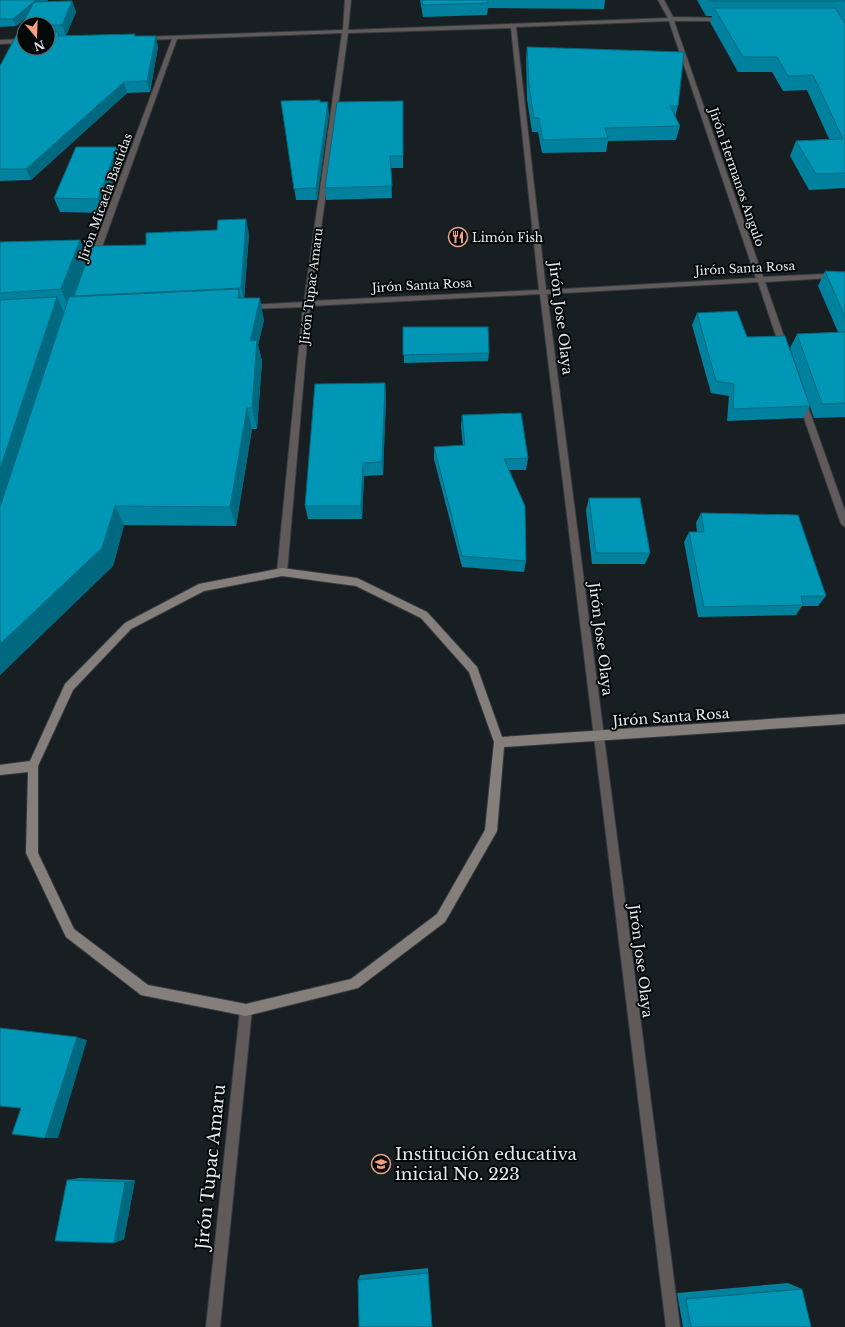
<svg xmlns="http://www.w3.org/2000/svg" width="845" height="1327" font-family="'Libre Baskerville',serif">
  <rect width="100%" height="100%" fill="#171f22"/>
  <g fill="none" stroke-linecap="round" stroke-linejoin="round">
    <g stroke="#343b3e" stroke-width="2">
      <path id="street" d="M345,0H351L348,30L668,18L658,0H664L673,17L725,18V20L723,21H674L763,277L845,273V277L765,282L788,348L784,351L780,348L758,282L547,294L680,1327H666L540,294L310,306L287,572L285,575H279L277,572L303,307L248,309L244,307L248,305L304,302L342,33L177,39L98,258L94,260L90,258L172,39L143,40L141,39V37L343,30ZM669,21L756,278L546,290L516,27ZM511,28L539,290L311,301L348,33Z
        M24,39V43L0,44V40Z
        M802,398L806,401L845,511V527L841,524L798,401Z
        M246,1004L250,1006L252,1010L220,1327H206L240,1010L242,1006Z"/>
    </g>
    <g stroke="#343b3e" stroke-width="2">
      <path id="secondary" d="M282,568L357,578L427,612L477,667L502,737L845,714V724L504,747L497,831L445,922L358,988L246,1016L141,995L66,937L26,853L28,772L0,775V765L30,761L65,684L125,623L199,584ZM282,576L356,586L421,618L469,672L494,742L485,830L437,914L351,979L246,1004L148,985L74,929L38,853V766L73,690L131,629L204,591Z"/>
    </g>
    <use href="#street" fill="#605b5a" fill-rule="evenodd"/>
    <use href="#secondary" fill="#857f7c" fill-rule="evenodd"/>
  </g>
  <path fill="#00819d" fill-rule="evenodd" d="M0,0H48L46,2L72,1L76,12L66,35L135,36L158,47L150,92L127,93L31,180L0,181V66L21,33L25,19L16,26L0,27ZM24,24H48V48Z
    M420,0H605L604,9L488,8L487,15L423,17Z
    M697,0H845V188L809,190L790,156L796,141L829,139L807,90L783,91L772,72H738L710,22L712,16H706Z
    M527,47L678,106L675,117L680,126L676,140L608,141L606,152L542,153L538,132H532L527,99L526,60Z
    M281,101L320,102L329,114L317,200H296Z
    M403,101V168H391L392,198L326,200L325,188Z
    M117,147L121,161L103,213L60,212L54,198Z
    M249,234L244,298L264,320L258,345L262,361L257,429H252L236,526L124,525L113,566L0,675V242L80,240L87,259L146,245Z
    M825,271L845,272V417L814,418L790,348L797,334L838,332L818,286Z
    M697,313L747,337L810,406L803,418L727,421L729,396L711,393L692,325Z
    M403,327L489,353L488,361L404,363Z
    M385,383L386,397L383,475L364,476L362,519H308L305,506Z
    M462,415L528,458L526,470H509L526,561L524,572L462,567L434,459V447L463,446L461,427Z
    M589,498L650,553L645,564H592L586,510Z
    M701,513L826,596L818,606H802L796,615L698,617L684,542L689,532H697L696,523Z
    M79,1178L135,1180L124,1239L114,1243L67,1180Z
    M428,1268L432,1327L358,1280L360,1275Z
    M788,1283L802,1289L811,1327H683L677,1293Z"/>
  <path fill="#00697f" d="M36,0H48L16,26L13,19Z
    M72,1L76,12L66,36L62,25Z
    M156,36L158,47L150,92L147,81Z
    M124,82L127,93L31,180L26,169Z
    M328,102L329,114L317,200L316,188Z
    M117,147L121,161L103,213L98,199Z
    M246,219L249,234L244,302L241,288Z
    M80,240L88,261L74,296L75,298L70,311L61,289Z
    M239,289L243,310L238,298Z
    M57,297L67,319L0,529V469Z
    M260,298L264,320L258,345L262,361L257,429L252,408L250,341Z
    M385,383L386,397L383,475L382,462Z
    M247,408L252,429L236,526L230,507Z
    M363,463L364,476L362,519L361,506Z
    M115,506L124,525L113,566L0,675V644Z
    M77,1037L87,1040L58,1138H45Z
    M135,1180L124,1239L114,1243L125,1182Z"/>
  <path fill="#0096b6" stroke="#00697f" d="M0,0H36L13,19H0Z
    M422,0H488V3L423,5Z
    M709,0H845V1H709Z
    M72,1L62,25H48V24H24V48H48V32H59L58,36L135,34L134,36H156L147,81L124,82L26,169H0V66L17,34L21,33V27L34,2Z
    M714,8H835L845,23V173L816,174L796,141L843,139L813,75L788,76L777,57H743Z
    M527,47L684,52L678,106H670L680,126L605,128L608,138L543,140L539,118H534L529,85Z
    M320,100V102H328L316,188L294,189L281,101Z
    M403,101V156H390L392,186L325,188L337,102Z
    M76,147H117L98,199L54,198Z
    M246,219L241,288L74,296L92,246L146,245V233L217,230L218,220Z
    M80,240L61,289L0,293V242Z
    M825,271L845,272V317Z
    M239,289L238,298H260L250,341L257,340L252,408H247L230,507L115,506L102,548L0,644V507L69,297Z
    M57,297L0,469V300Z
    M737,311L747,337L785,336L810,406L733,409L734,384L716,381L697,313Z
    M403,327H488L489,353L403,355Z
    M845,332V403L822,404L797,334Z
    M385,383L382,462L363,463L361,506H305L315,384Z
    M521,413L528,458L504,459L525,506L526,561L462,556L434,447L465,445L462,415Z
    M589,498H640L650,553H596Z
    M701,513L798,515L826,596H801L803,605L704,607L689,532H704Z
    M0,1028L77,1037L45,1138L12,1134L21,1108L0,1106Z
    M67,1180L125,1182L114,1243L55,1241Z
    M428,1273L432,1327H359L358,1280Z
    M802,1289L811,1327H691L686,1299Z"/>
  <defs>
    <g id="restaurant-ring" transform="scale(1)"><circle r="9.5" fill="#050809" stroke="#f2a07f" stroke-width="1.5"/><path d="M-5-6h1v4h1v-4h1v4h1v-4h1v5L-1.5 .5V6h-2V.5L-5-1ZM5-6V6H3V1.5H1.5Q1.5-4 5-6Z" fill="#f2a07f"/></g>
    <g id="school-ring" transform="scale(1)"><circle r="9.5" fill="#050809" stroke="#f2a07f" stroke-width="1.5"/><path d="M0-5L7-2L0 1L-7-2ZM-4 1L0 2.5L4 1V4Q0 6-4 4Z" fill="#f2a07f"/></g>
  </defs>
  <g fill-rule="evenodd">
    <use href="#restaurant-ring" x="458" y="237"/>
    <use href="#school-ring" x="381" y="1164"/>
  </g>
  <g text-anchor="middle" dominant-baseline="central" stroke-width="4" stroke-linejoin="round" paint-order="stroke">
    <g font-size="12" fill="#e5eaec" stroke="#050809">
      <text transform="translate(737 177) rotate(71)">Jirón Hermanos Angulo</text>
      <text transform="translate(105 197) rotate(-70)">Jirón Micaela Bastidas</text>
      <text transform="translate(745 268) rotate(-3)">Jirón Santa Rosa</text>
      <text transform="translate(422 285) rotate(-3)">Jirón Santa Rosa</text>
      <text transform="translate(311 286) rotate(-83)">Jirón Tupac Amaru</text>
    </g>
    <g font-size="12" fill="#e5eaec" stroke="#050809" text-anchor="start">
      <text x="472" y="237">Limón Fish</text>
    </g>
    <g font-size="14" fill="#e5eaec" stroke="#050809">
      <text transform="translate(561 318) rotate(83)">Jirón Jose Olaya</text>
      <text transform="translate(601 639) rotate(83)">Jirón Jose Olaya</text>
      <text transform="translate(671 717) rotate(-4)">Jirón Santa Rosa</text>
      <text transform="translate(641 961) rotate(83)">Jirón Jose Olaya</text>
    </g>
    <g font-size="17" fill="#e5eaec" stroke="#050809" text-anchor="start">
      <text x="395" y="1154">Institución educativa<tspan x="395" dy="20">inicial No. 223</tspan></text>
    </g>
    <g font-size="17" fill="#e5eaec" stroke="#050809">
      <text transform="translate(211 1167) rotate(-84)">Jirón Tupac Amaru</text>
    </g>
  </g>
  <g transform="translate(36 36) rotate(161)"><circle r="19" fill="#050809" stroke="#5f6264"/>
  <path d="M0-3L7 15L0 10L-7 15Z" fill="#f2a07f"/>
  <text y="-6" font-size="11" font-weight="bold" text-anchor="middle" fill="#e5eaec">N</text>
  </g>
</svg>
